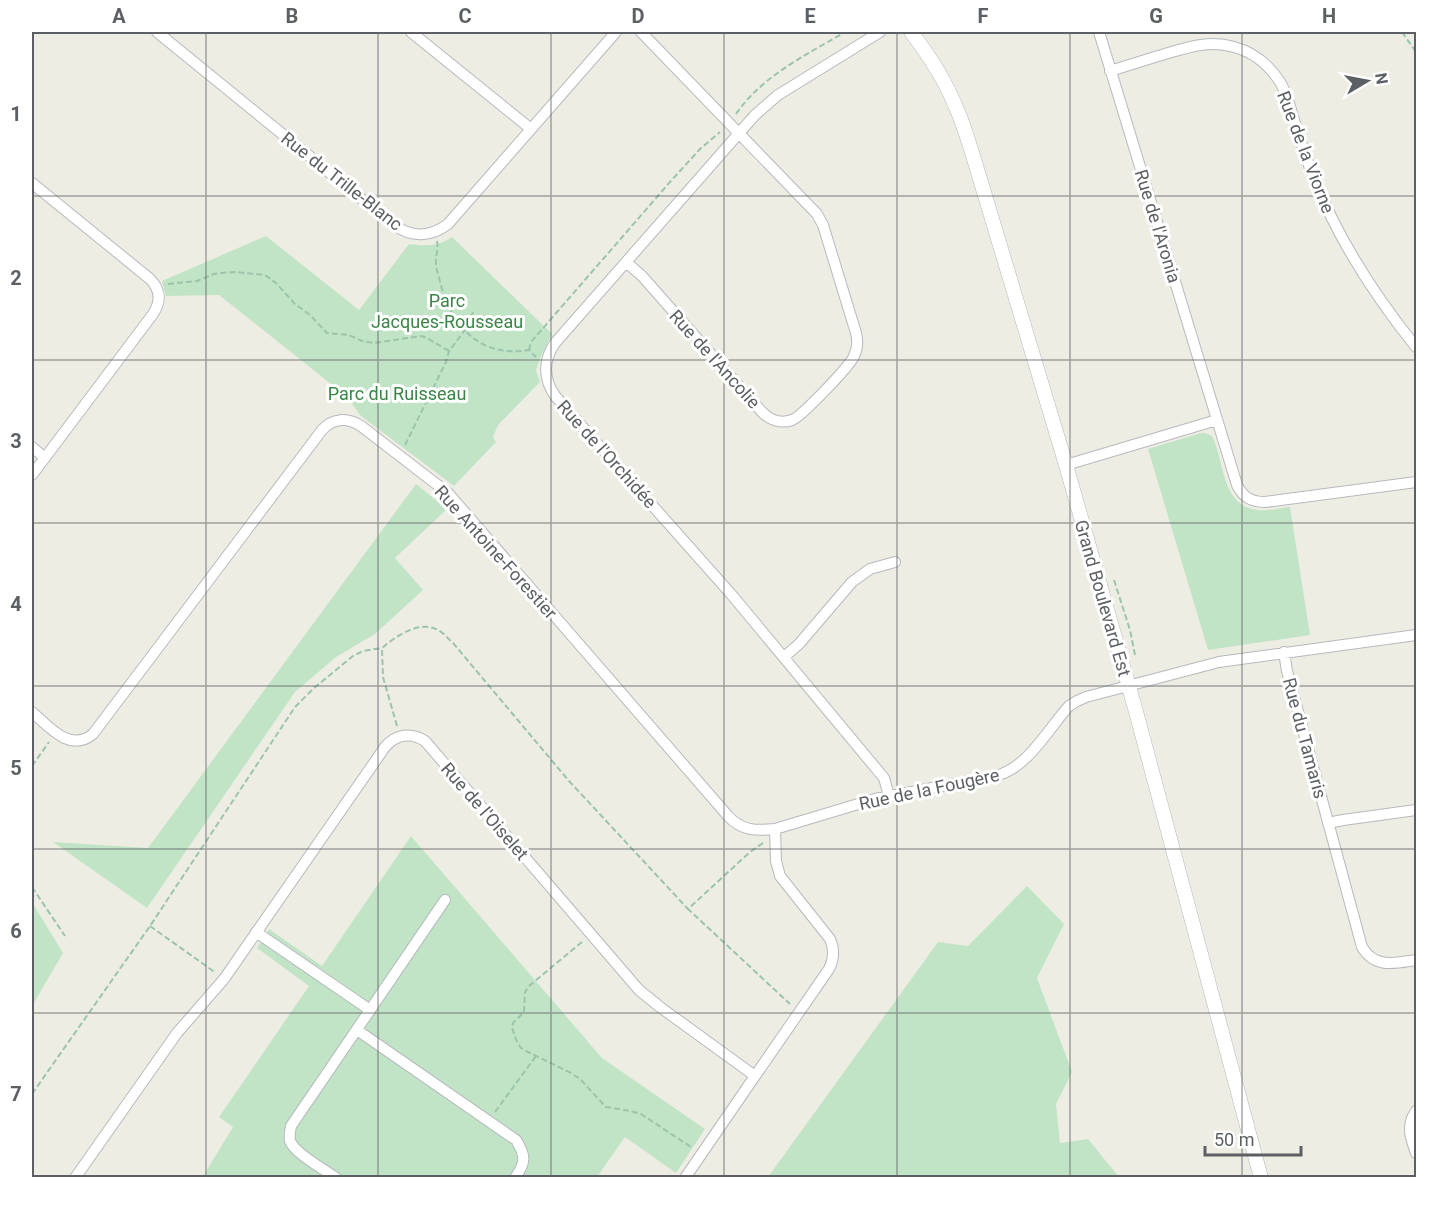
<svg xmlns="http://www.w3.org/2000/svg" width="1448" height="1209" font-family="Roboto,sans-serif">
  <rect width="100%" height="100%" fill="#eeede4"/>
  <path fill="#c2e4c6" d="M266,236L359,310L409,244C427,246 437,247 452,237L552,334L541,356L536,370L540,382L498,425L493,437L496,442L454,486L361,416L346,396L219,295L166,296L162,281Z
    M1201,433H1205L1212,436C1225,462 1221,506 1258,510C1269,511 1280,508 1290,507L1310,635L1208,650L1148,449Z
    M416,484L437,501L446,510L395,558L423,590L375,634L336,657L295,692L147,908L53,842L148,848Z
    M411,836L602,1058L705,1129L676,1173L625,1137L597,1177L202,1178L233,1127L219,1117L309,986L257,948L269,929L322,966Z
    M1027,886L1064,924L1037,978L1072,1072L1056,1104L1060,1143L1088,1139L1119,1177H768L938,942L968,946Z
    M32,902L63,953L32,1006Z"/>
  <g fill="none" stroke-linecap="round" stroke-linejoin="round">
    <g stroke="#b6b9bd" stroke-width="12">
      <path id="minor" d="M157,32L394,225C412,238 431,237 448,224L616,32
        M411,32L531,129
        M880,32L778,95L755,115L555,343C543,360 543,380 556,397L731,594L884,778L889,796
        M1099,32L1237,485C1243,497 1251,502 1265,502L1416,482
        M1110,71C1126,66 1142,61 1158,56C1183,49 1207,39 1234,47C1253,52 1269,65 1280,82C1287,93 1290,107 1294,120C1300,139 1306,158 1313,176C1338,239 1374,295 1416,347
        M32,183L150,279C161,290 161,302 153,314L32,475
        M626,262L642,276L762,412C770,420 781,424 792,420C801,417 850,366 854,356C858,348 858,341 856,333L823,225L817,214L641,32
        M32,447L45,458
        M1066,465L1217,420
        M1284,652L1287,671L1362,947C1375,969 1395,963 1416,960
        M784,657L799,644L852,582L870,569L895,562
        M32,712C49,727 70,753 93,734L322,430C333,418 347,417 361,426L448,493L728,816C742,831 756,831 775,829L875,799L995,776C1027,769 1048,729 1069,706L1077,701L1086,697L1219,662L1416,635
        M1328,823L1343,820L1416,810
        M256,932L370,1010
        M357,1030L516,1140C526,1156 526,1162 515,1178
        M1416,1111C1406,1125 1410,1137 1416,1153
        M75,1178L177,1033L224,979L385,747C396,734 411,732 425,741L639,990L660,1007L755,1076L829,969C834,959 835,950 830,939L780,876L776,861L775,829
        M336,1178C324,1169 295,1154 290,1141C289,1136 290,1131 291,1126L445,900
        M685,1178L755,1076"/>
    </g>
    <g stroke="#b6b9bd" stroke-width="15">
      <path id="tertiary" d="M911,32C928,54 944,78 955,105C963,122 968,140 974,159L1066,465L1135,708L1261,1178"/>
    </g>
    <path stroke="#9bc4ac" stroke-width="2" stroke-dasharray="6 3" stroke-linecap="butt" d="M1402,32L1416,52
      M736,114C762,76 806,55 845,32
      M437,241C439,250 435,256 436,264C436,270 439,276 440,282C452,327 480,358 529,350L536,357
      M168,284L197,281L214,274L221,273L235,272L265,275L276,283L295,304L310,315L327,333L349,335L362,341L374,343L421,336L427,338L449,351
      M529,350L531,342L670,182L700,149L720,132
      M405,445L446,362L449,351L465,330L474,310
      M1114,580L1130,630L1135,655
      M397,726L383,677L382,648C396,636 419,620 438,630C444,633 448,639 453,643L569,781L688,909
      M32,766L49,742
      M763,843L750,852L688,909L790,1004
      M32,887L65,936
      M150,926L216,973
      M582,942L529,986L525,992L524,1012L513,1023L512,1028L517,1042L521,1048L526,1051L571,1073L580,1079L606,1107L630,1111L641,1114L691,1147
      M32,1094L150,926L295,707L314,688L353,656L363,651L382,648
      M495,1112L536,1056"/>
    <use href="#minor" stroke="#fff" stroke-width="10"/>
    <use href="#tertiary" stroke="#fff" stroke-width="14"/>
  </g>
  <path fill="none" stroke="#5c5f64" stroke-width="1.5" stroke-opacity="0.55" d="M206,32V1178M378,32V1178M551,32V1178M724,32V1178M897,32V1178M1070,32V1178M1242,32V1178M32,196H1416M32,360H1416M32,523H1416M32,686H1416M32,849H1416M32,1013H1416"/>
  <g text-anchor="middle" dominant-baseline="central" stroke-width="6" stroke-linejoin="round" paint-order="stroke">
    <g font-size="18" fill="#5c5f64" stroke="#fff">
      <text transform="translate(1306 152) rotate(69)">Rue de la Viorne</text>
      <text transform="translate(342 181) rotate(38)">Rue du Trille-Blanc</text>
      <text transform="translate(1158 226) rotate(73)">Rue de l'Aronia</text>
      <text transform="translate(715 359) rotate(48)">Rue de l'Ancolie</text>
      <text transform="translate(607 454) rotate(48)">Rue de l'Orchidée</text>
      <text transform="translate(496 552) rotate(48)">Rue Antoine-Forestier</text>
      <text transform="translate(1103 598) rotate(74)">Grand Boulevard Est</text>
      <text transform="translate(1305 738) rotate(75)">Rue du Tamaris</text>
      <text transform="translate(929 789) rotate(-12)">Rue de la Fougère</text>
      <text transform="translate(485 811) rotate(49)">Rue de l'Oiselet</text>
    </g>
    <g font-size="18" fill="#3a8546" stroke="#fff">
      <text x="447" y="300">Parc<tspan x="447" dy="21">Jacques-Rousseau</tspan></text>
      <text x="397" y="393">Parc du Ruisseau</text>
    </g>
  </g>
  <rect width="1448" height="1209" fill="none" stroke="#ffffff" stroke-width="66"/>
  <g transform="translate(1367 81) rotate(80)" stroke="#ffffff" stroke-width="4.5" paint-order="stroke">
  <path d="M0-4.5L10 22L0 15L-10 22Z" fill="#5c5f64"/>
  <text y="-9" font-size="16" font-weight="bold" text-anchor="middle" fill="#5c5f64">N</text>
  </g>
  <path d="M1205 1146v9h96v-9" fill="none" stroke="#5c5f64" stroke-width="3"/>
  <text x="1214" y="1146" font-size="18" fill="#5c5f64" stroke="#ffffff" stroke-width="4.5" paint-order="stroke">50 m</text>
  <rect x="33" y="33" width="1382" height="1143" fill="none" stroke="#5c5f64" stroke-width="2"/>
  <g font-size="20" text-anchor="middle" font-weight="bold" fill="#5c5f64">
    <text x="119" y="23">A</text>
    <text x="292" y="23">B</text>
    <text x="465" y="23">C</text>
    <text x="638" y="23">D</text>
    <text x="810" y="23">E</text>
    <text x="983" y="23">F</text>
    <text x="1156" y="23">G</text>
    <text x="1329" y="23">H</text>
    <text x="16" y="121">1</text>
    <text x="16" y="285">2</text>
    <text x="16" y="448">3</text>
    <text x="16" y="611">4</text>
    <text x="16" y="775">5</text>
    <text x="16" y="938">6</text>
    <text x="16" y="1101">7</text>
  </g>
</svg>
